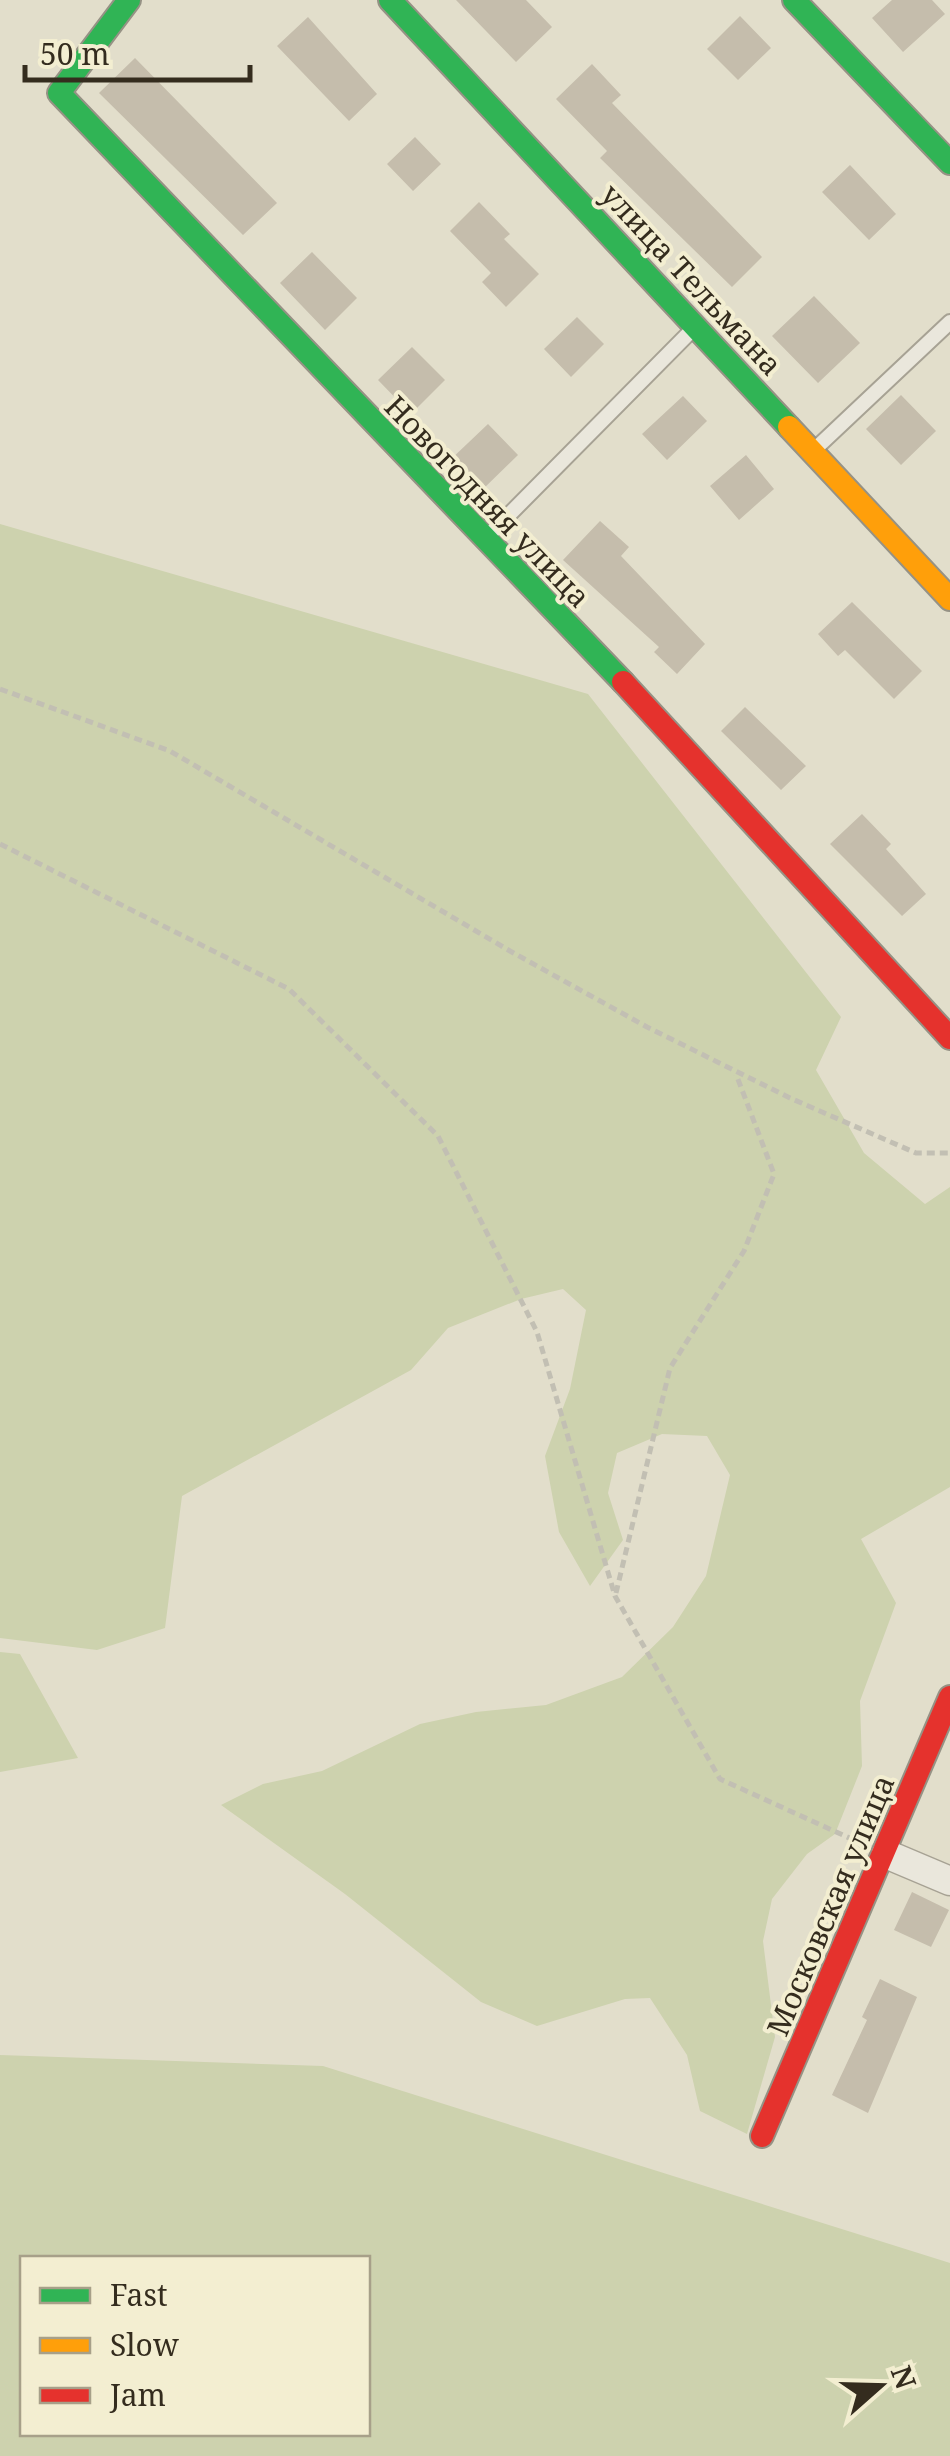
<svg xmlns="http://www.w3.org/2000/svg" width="950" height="2456" font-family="'Noto Serif',serif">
  <rect width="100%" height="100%" fill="#e2decb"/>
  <path fill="#cdd2ae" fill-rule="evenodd" d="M0,524L588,694L841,1017L816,1070L864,1153L925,1204L950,1187V1487L861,1539L896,1603L860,1701L862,1766L835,1834L807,1854L772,1899L763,1941L775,2037L747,2134L700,2111L687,2055L650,1998L625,1999L537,2026L481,2002L345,1894L221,1805L263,1784L322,1771L420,1724L476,1712L546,1705L622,1677L673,1627L706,1576L730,1475L707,1436L662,1434L617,1453L608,1493L623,1540L590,1586L559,1532L545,1456L570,1389L586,1310L563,1289L521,1299L448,1328L411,1370L182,1496L165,1628L97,1650L0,1638Z
    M0,1652L20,1654L78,1758L0,1772Z
    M0,2055L323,2066L950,2263V2456H0ZM22,2258H368V2434H22Z"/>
  <path fill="#c5bdac" d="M456,0H526L552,27L516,62Z
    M892,0H932L945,14L903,52L872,18Z
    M740,16L771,48L738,80L707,49Z
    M308,17L377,94L349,121L277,46Z
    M135,58L277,203L243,235L99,93Z
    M592,64L621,95L612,103L762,257L732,287L600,158L607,151L556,99Z
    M415,137L441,164L413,191L387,164Z
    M850,165L896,214L869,240L822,192Z
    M479,202L510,234L504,239L539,274L506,307L482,282L491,273L450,231Z
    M312,252L357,298L325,330L280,283Z
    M814,296L860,343L818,383L772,336Z
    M577,317L604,344L571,377L544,349Z
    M412,347L445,380L411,414L378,380Z
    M901,395L936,431L901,465L866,429Z
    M683,396L707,421L667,460L642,434Z
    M488,424L518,455L479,493L448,462Z
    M746,455L774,489L739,520L710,486Z
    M600,521L629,547L621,556L705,644L677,674L654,652L659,647L563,560Z
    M852,602L922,671L894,699L845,650L838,656L818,634Z
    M745,707L806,766L781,790L721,731Z
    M862,814L891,844L886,849L926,894L902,916L830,844Z
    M912,1892L949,1910L931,1947L894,1930Z
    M880,1979L917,1997L868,2113L832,2095L867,2020L862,2017Z"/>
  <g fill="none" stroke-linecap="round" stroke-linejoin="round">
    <g stroke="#a7a294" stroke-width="18">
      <path id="lane" d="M813,451L950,322
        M485,539L695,327"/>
    </g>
    <g stroke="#a7a294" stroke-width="31">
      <path id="street" d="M886,1854L950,1881"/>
    </g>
    <g stroke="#969285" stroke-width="26">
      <path id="fast" d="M129,0L59,93L623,682
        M390,0L789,427
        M794,0L950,163"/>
    </g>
    <g stroke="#969285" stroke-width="26">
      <path id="slow" d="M789,427L950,599"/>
    </g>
    <g stroke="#969285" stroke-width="26">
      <path id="jam" d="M623,682L950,1038
        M762,2136L950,1697"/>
    </g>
    <path stroke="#c2bfb3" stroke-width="5" stroke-dasharray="8 5" stroke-linecap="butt" d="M0,689L170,751L510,951L647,1027L790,1098L916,1153H950
      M0,844L289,989L438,1136L537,1332L615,1596L720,1779L856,1841
      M616,1593L670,1368L744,1251L774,1174L736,1074"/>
    <use href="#lane" stroke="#eae7dc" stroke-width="14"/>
    <use href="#street" stroke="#eae7dc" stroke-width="28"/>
    <use href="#fast" stroke="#30b455" stroke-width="22"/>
    <use href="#slow" stroke="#ff9f0a" stroke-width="22"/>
    <use href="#jam" stroke="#e5322d" stroke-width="22"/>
  </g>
  <g text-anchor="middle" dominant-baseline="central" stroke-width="8" stroke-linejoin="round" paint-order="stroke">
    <g font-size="30" fill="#342c1e" stroke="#f3eed1">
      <text transform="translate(692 279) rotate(47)">улица Тельмана</text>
      <text transform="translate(488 501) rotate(46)">Новогодняя улица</text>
      <text transform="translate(830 1905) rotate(-67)">Московская улица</text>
    </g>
  </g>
  <rect x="20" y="2256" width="350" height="180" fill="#f3eed1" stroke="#a7a089" stroke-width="2.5"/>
  <rect x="40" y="2288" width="50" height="15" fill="#30b455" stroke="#a7a089" stroke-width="2.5"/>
  <text x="110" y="2306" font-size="30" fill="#342c1e">Fast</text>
  <rect x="40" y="2338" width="50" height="15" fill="#ff9f0a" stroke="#a7a089" stroke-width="2.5"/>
  <text x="110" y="2356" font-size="30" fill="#342c1e">Slow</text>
  <rect x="40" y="2388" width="50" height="15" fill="#e5322d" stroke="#a7a089" stroke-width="2.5"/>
  <text x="110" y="2406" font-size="30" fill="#342c1e">Jam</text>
  <g transform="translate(880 2386) rotate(70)" stroke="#f3eed1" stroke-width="8" paint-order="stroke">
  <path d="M0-8L18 38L0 25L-18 38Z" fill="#342c1e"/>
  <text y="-15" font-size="28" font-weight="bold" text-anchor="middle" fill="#342c1e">N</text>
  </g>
  <path d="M25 65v15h225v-15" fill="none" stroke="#342c1e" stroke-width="5"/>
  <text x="40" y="65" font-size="30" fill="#342c1e" stroke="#f3eed1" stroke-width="8" paint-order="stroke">50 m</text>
</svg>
